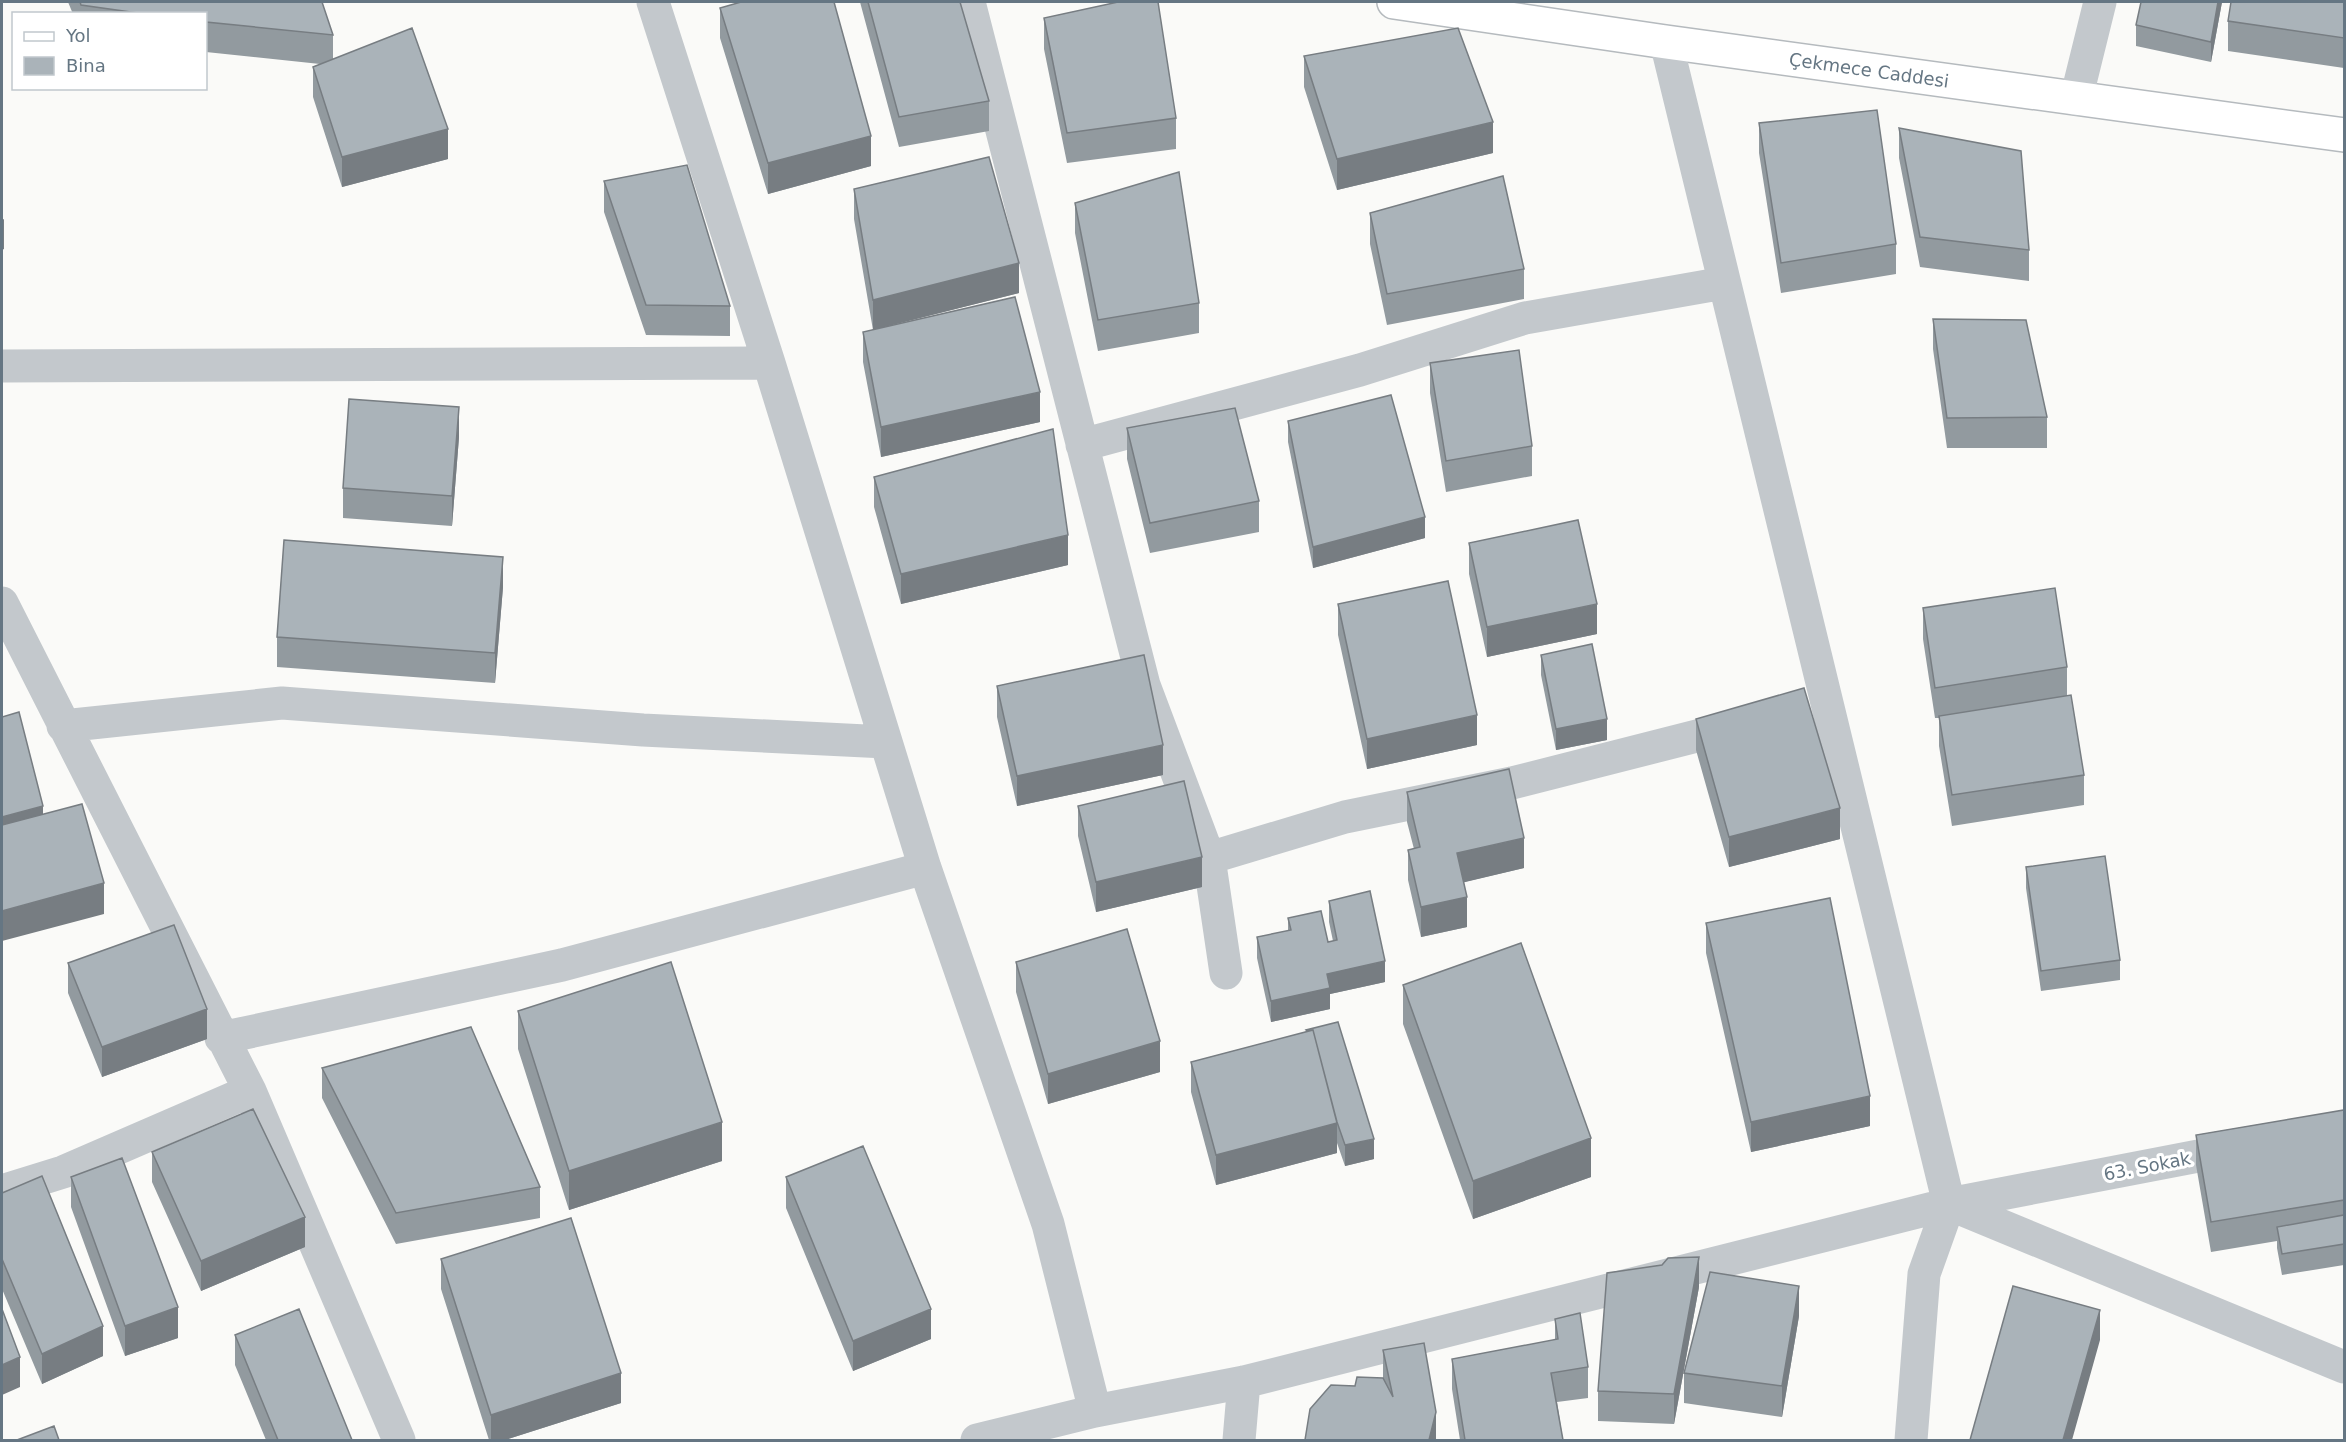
<svg xmlns="http://www.w3.org/2000/svg" width="2346" height="1442" font-family="'DejaVu Sans',sans-serif">
  <rect width="100%" height="100%" fill="#fafaf8"/>
  <g fill="none" stroke-linecap="round" stroke-linejoin="round">
    <g stroke="#b5babe" stroke-width="36">
      <path id="major" d="M1394,2L1666,42L2344,135"/>
    </g>
    <path stroke="#c3c8cc" stroke-width="33" d="M653,2L769,363L925,868L1048,1224L1095,1411
      M969,2L1144,685L1209,858L1226,973
      M1666,42L1949,1204L1924,1274L1911,1440
      M2076,99L2100,2
      M2,366L769,363
      M1082,445L1360,370L1525,318L1724,283
      M2,603L250,1091L399,1440
      M63,726L282,703L643,730L886,742
      M1209,858L1345,817L1512,783L1740,725
      M221,1038L562,965L925,868
      M2,1191L63,1172L250,1091
      M1949,1204L2344,1367
      M977,1440L1095,1411L1244,1382L1949,1204L2240,1148
      M1239,1440L1244,1382"/>
    <use href="#major" stroke="#fff" stroke-width="33"/>
  </g>
  <path fill="#929a9f" d="M68,2H322L333,35V59L448,159L342,187L313,97V67L320,64L206,52V14H73Z
    M860,2H960L989,101V131L899,147Z
    M2222,2L2211,62L2136,46V25Z
    M2344,2V68L2228,51V21Z
    M720,8L871,166L768,194L720,38Z
    M1044,18L1176,118V149L1067,163L1044,49Z
    M1304,56L1493,153L1337,190L1304,87Z
    M1759,123L1896,244V274L1781,293L1759,153Z
    M1899,128L2029,250V281L1920,267L1899,158Z
    M604,181L730,306V336L646,335L604,212Z
    M854,189L1019,293L879,328L1040,422L881,457L863,362V332L873,330L854,219Z
    M1075,203L1199,303V333L1098,351L1075,233Z
    M1370,213L1524,269V299L1387,325L1370,244Z
    M1933,319L2047,417V448H1947L1933,349Z
    M1430,363L1532,446V476L1446,492L1430,393Z
    M1288,421L1425,538L1313,568L1288,442Z
    M1127,428L1259,501V532L1150,553L1127,459Z
    M459,437L452,526L343,518V488Z
    M874,477L1068,565L901,604L874,507Z
    M1469,543L1597,634L1487,657L1469,574Z
    M503,587L495,683L277,667V637Z
    M1338,604L1477,745L1367,769L1338,635Z
    M1923,608L2067,667V696L2084,775V805L1952,826L1939,746V718H1935L1923,639Z
    M1541,655L1607,740L1556,750L1541,675Z
    M997,686L1163,775L1017,806L997,717Z
    M1696,719L1840,839L1729,867L1696,750Z
    M1407,792L1524,868L1464,882L1467,927L1421,937L1408,880V850L1414,849L1407,822Z
    M1078,806L1202,887L1096,912L1078,836Z
    M2026,867L2120,960V980L2041,991L2026,888Z
    M1329,901L1385,982L1330,994V1009L1271,1022L1257,958V937L1288,931V918L1328,942L1333,941L1329,922Z
    M1706,923L1870,1126L1751,1152L1706,953Z
    M1016,962L1160,1072L1048,1104L1016,992Z
    M68,963L207,1039L102,1077L68,993Z
    M1403,985L1591,1177L1473,1219L1403,1024Z
    M518,1011L722,1161L569,1210L518,1049Z
    M1306,1032L1374,1159L1345,1166L1337,1143V1153L1216,1185L1191,1092V1062Z
    M322,1068L540,1187V1218L396,1244L322,1098Z
    M2344,1110V1265L2282,1275L2277,1248V1241L2211,1252L2196,1165V1135Z
    M152,1152L305,1247L201,1291L152,1182Z
    M71,1177L178,1338L125,1356L71,1207Z
    M786,1177L931,1339L853,1371L786,1208Z
    M2,1193L103,1356L42,1384L2,1289Z
    M441,1259L621,1403L505,1440H489L441,1289Z
    M1699,1287L1674,1424L1598,1421V1391Z
    M1799,1316L1782,1417L1684,1403V1373Z
    M1555,1319L1588,1367V1398L1557,1402L1563,1440H1460L1452,1389V1359L1555,1340Z
    M235,1335L352,1440H266L235,1365Z
    M1383,1350L1436,1440L1355,1386L1383,1379Z"/>
  <path fill="#777d82" d="M2218,2H2222L2211,62V42Z
    M1493,122V153L1337,190V159Z
    M448,129V159L342,187V157Z
    M871,136V166L768,194V163Z
    M4,219V249L2,250V220Z
    M1019,263V293L873,330V300Z
    M1040,392V422L881,457V427Z
    M459,407V437L452,526V496Z
    M1425,517V538L1313,568V547Z
    M1068,535V565L901,604V574Z
    M503,557V587L495,683V653Z
    M1597,604V634L1487,657V627Z
    M1477,715V745L1367,769V739Z
    M1607,719V740L1556,750V729Z
    M1163,745V775L1017,806V776Z
    M43,806V826L2,837V817Z
    M1840,808V839L1729,867V837Z
    M1524,838V868L1457,884V853Z
    M1202,857V887L1096,912V882Z
    M104,883V914L2,941V911Z
    M1467,897V927L1421,937V907Z
    M1385,961V982L1330,994V1009L1271,1022V1001L1327,974Z
    M207,1009V1039L102,1077V1047Z
    M1160,1041V1072L1048,1104V1074Z
    M1870,1096V1126L1751,1152V1122Z
    M722,1122V1161L569,1210V1171Z
    M1337,1123V1153L1216,1185V1155Z
    M1591,1138V1177L1473,1219V1181Z
    M1374,1139V1159L1345,1166V1145Z
    M305,1217V1247L201,1291V1261Z
    M1699,1257V1287L1674,1424V1394Z
    M1799,1286V1316L1782,1417V1386Z
    M178,1307V1338L125,1356V1326Z
    M931,1309V1339L853,1371V1341Z
    M2100,1310V1340L2072,1440H2063Z
    M103,1326V1356L42,1384V1354Z
    M20,1357V1387L2,1395V1365Z
    M621,1373V1403L505,1440H491V1415Z
    M1436,1412V1440H1429Z"/>
  <path fill="#aab3b9" stroke="#777d82" stroke-width="1.5" d="M80,2H322L333,35L206,22V14H145L81,5Z
    M741,2H834L871,136L768,163L720,8Z
    M868,2H960L989,101L899,117Z
    M1118,2H1158L1176,118L1067,133L1044,18Z
    M2141,2H2218L2211,42L2136,25Z
    M2231,2H2344V38L2228,21Z
    M412,28L448,129L342,157L313,67Z
    M1458,28L1493,122L1337,159L1304,56Z
    M1877,110L1896,244L1781,263L1759,123Z
    M1899,128L2021,151L2029,250L1920,237Z
    M989,157L1019,263L873,300L854,189Z
    M687,165L730,306L646,305L604,181Z
    M1179,172L1199,303L1098,320L1075,203Z
    M1503,176L1524,269L1387,294L1370,213Z
    M1015,297L1040,392L881,427L863,332Z
    M1933,319L2026,320L2047,417L1947,418Z
    M1519,350L1532,446L1446,461L1430,363Z
    M1391,395L1425,517L1313,547L1288,421Z
    M349,399L459,407L452,496L343,488Z
    M1235,408L1259,501L1150,523L1127,428Z
    M1053,429L1068,535L901,574L874,477Z
    M1578,520L1597,604L1487,627L1469,543Z
    M284,540L503,557L495,653L277,637Z
    M1448,581L1477,715L1367,739L1338,604Z
    M2055,588L2067,667L1935,688L1923,608Z
    M1592,644L1607,719L1556,729L1541,655Z
    M1144,655L1163,745L1017,776L997,686Z
    M1804,688L1840,808L1729,837L1696,719Z
    M2071,695L2084,775L1952,795L1939,716Z
    M19,712L43,806L2,817V717Z
    M1509,769L1524,838L1457,853L1467,897L1421,907L1408,850L1420,847L1407,792Z
    M1184,781L1202,857L1096,882L1078,806Z
    M82,804L104,883L2,911V825Z
    M2105,856L2120,960L2041,971L2026,867Z
    M1370,891L1385,961L1327,974L1330,988L1271,1001L1257,937L1291,930L1288,918L1321,911L1328,942L1337,940L1329,901Z
    M1830,898L1870,1096L1751,1122L1706,923Z
    M174,925L207,1009L102,1047L68,963Z
    M1127,929L1160,1041L1048,1074L1016,962Z
    M1521,943L1591,1138L1473,1181L1403,985Z
    M671,962L722,1122L569,1171L518,1011Z
    M1338,1022L1374,1139L1345,1145L1337,1122L1313,1030L1307,1031L1306,1030Z
    M471,1027L540,1187L396,1213L322,1068Z
    M1313,1030L1337,1123L1216,1155L1191,1062Z
    M253,1109L305,1217L201,1261L152,1152Z
    M2344,1110V1200L2211,1222L2196,1135Z
    M863,1146L931,1309L853,1341L786,1177Z
    M122,1158L178,1307L125,1326L71,1177Z
    M42,1176L103,1326L42,1354L2,1259V1193Z
    M2344,1215V1244L2282,1254L2277,1227Z
    M571,1218L621,1373L491,1415L441,1259Z
    M1699,1257L1674,1394L1598,1391L1607,1273L1662,1265L1668,1258Z
    M1710,1272L1799,1286L1782,1386L1684,1373Z
    M2013,1286L2100,1310L2063,1440H1970Z
    M2,1309L20,1357L2,1365Z
    M299,1309L352,1440H278L235,1335Z
    M1580,1313L1588,1367L1551,1373L1563,1440H1465L1452,1359L1558,1339L1555,1319Z
    M1424,1343L1436,1412L1429,1440H1305L1310,1409L1331,1385L1355,1386L1357,1377L1383,1378L1393,1397L1383,1350Z
    M54,1426L59,1440H17Z"/>
  <g text-anchor="middle" dominant-baseline="central" stroke-width="6" stroke-linejoin="round" paint-order="stroke">
    <g font-size="18" fill="#657683" stroke="#fff">
      <text transform="translate(1869 70) rotate(8)">Çekmece Caddesi</text>
      <text transform="translate(2147 1166) rotate(-11)">63. Sokak</text>
    </g>
  </g>
  <rect width="2346" height="1442" fill="none" stroke="#657683" stroke-width="6"/>
  <rect x="12" y="12" width="195" height="78" fill="#ffffff" stroke="#c1c8cd" stroke-width="1.5"/>
  <rect x="24" y="32" width="30" height="9" fill="#ffffff" stroke="#c1c8cd" stroke-width="1.5"/>
  <text x="66" y="42" font-size="18" fill="#657683">Yol</text>
  <rect x="24" y="57" width="30" height="18" fill="#aab3b9" stroke="#c1c8cd" stroke-width="1.5"/>
  <text x="66" y="72" font-size="18" fill="#657683">Bina</text>
</svg>
